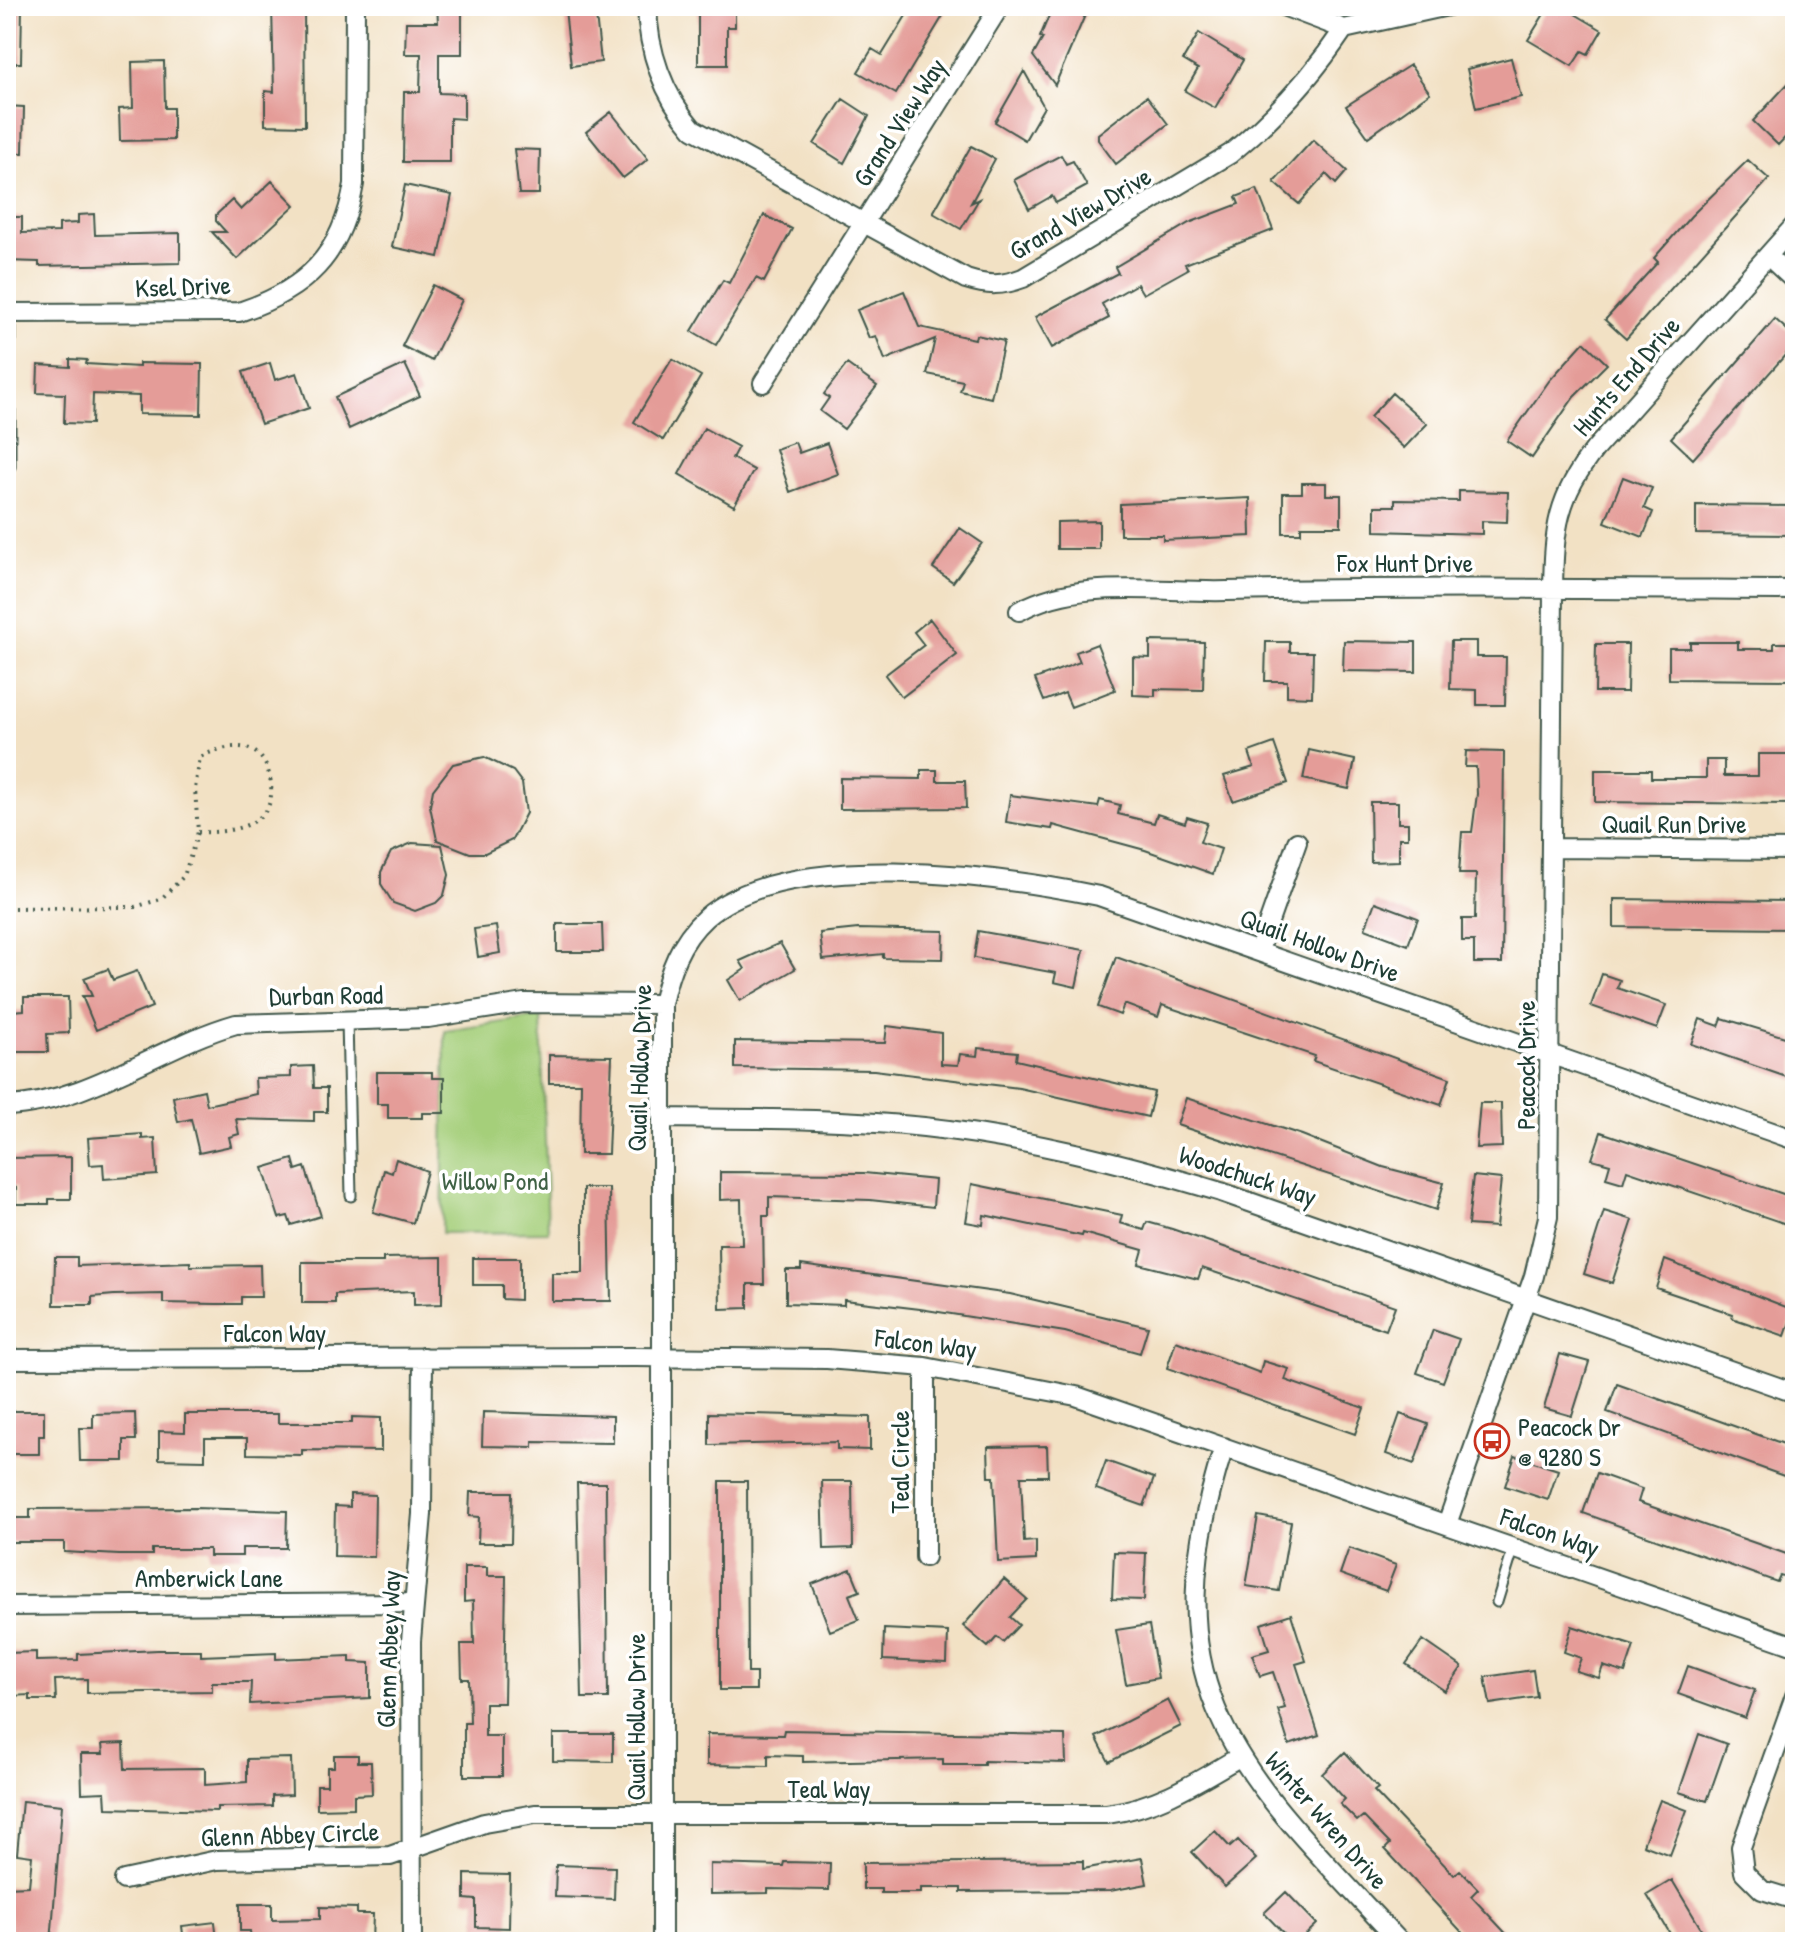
<svg xmlns="http://www.w3.org/2000/svg" width="1801" height="1948" font-family="'Patrick Hand',sans-serif">
  <rect width="100%" height="100%" fill="#fff"/>
  <filter id="ink" filterUnits="userSpaceOnUse"><feTurbulence type="fractalNoise" baseFrequency=".0125" numOctaves="2"/><feDisplacementMap in="SourceGraphic" scale="16" xChannelSelector="R" yChannelSelector="G"/><feConvolveMatrix kernelMatrix="1 2 1 2 8 2 1 2 1" color-interpolation-filters="sRGB"/></filter>
  <filter id="wash" filterUnits="userSpaceOnUse"><feTurbulence type="fractalNoise" baseFrequency=".006" numOctaves="4" result="noise"/><feDisplacementMap in="SourceGraphic" scale="32" xChannelSelector="R" yChannelSelector="G"/><feGaussianBlur stdDeviation="1.8" result="paint"/><feColorMatrix in="noise" values="0 0 0 0 0 0 0 0 0 0 0 0 0 0 0 0 0 1.4 0 .05"/><feComposite in="paint" operator="in"/></filter>
  <g filter="url(#wash)">
    <rect width="100%" height="100%" fill="#f2e1c4"/>
    <path fill="#a5cf7a" stroke="#628657" stroke-width="2" d="M541,1016L548,1232L442,1233L445,1031Z"/>
    <g id="blocks">
      <path fill="#e49c98" d="M6,6H22L21,63H6Z
        M272,6H304L305,126L265,125V91L274,92Z
        M437,6H462V54H439V93L464,94V119L450,118V162H403L404,92H420L421,54H405L406,22H438Z
        M595,6L601,62L571,66L565,9Z
        M698,6H735V27H727V65H698Z
        M912,6H949L896,94L858,72L872,49L882,55Z
        M1053,6H1089L1055,85L1033,56L1043,38L1040,37Z
        M1549,6H1573L1570,11L1602,30L1588,54L1582,51L1572,66L1528,40Z
        M1199,33L1243,60L1215,108L1185,91L1198,69L1183,60Z
        M1511,58L1521,97L1476,108L1467,69Z
        M164,61L165,108H173V140L120,141L119,109L133,108L132,62Z
        M1410,65L1430,93L1368,137L1346,106Z
        M1024,71L1044,107L1025,140L995,122Z
        M1795,76V127L1778,145L1753,121Z
        M1147,96L1168,124L1116,164L1098,140V134Z
        M843,99L869,116L844,163L814,144Z
        M6,106L24,107L23,153H6Z
        M611,112L648,159L623,178L586,132Z
        M1313,140L1347,171L1336,184L1326,174L1299,204L1274,182Z
        M971,146L995,159L971,203L979,199L961,229L933,213Z
        M514,149L540,150L539,194H519Z
        M1061,155L1066,164L1073,161L1087,186L1056,203L1052,196L1029,209L1014,180Z
        M1748,160L1769,179L1626,339L1605,320L1658,262L1654,258L1691,216Z
        M272,181L295,205L237,259L212,232H226L216,221V215L232,200L241,210Z
        M405,185L452,195L439,257L392,247Z
        M1257,189L1273,230L1185,264L1188,269L1143,294L1137,284L1102,304L1109,318L1052,348L1035,317L1118,273L1115,267L1189,223L1239,204L1236,197Z
        M94,214L95,235L180,233V263L39,266V262L6,261V217H22V233L59,232V224L78,223V215Z
        M764,215L792,229L764,282L756,278L716,345L692,331L723,280L729,283Z
        M433,285L462,300L432,361L402,346Z
        M904,291L919,327L975,339L976,335L1004,341L991,398L960,391L963,381L927,374L935,339L885,360L876,336L869,338L857,310Z
        M1775,319L1795,337V344L1693,459L1671,438Z
        M1584,342L1607,364L1574,397L1532,458L1507,441L1549,381Z
        M70,359L87,360L86,364L139,367V363L202,364L201,415L139,414V396L93,394L92,424L64,423L65,394L37,393L38,365L70,367Z
        M672,359L701,376L663,440L634,422Z
        M270,363L275,380L297,373L309,408L261,424L243,372Z
        M405,364L420,396L349,429L335,397Z
        M847,364L877,386L844,429L820,411L829,398L824,394Z
        M1392,393L1427,424L1404,448L1370,417Z
        M704,428L738,447L732,458L754,470L734,506L679,474Z
        M795,442L799,453L827,443L838,474L790,492L776,449Z
        M1623,477L1652,488L1644,508L1653,512L1643,537L1605,522Z
        M1302,483H1326V495H1341V526H1301V533H1283V493H1302Z
        M1459,491L1508,492L1507,522L1482,521V534L1375,531V506H1395V500L1459,501Z
        M1250,498L1251,536L1163,540V535H1120V504Z
        M1696,505L1795,506V535L1696,534Z
        M1099,521V549H1057V522Z
        M960,528L982,543L953,582L933,568Z
        M930,619L957,655L902,697L885,675L924,645L914,632Z
        M1150,641L1204,642L1203,690L1155,689V696L1133,695V657L1150,658Z
        M1344,641L1416,642V672L1343,671Z
        M1451,641H1476V657H1506L1505,705H1477V690L1450,689Z
        M1266,642H1290V652H1313L1312,697L1287,696V681H1265Z
        M1690,642H1738V649H1774V643H1795V680L1669,679V648H1690Z
        M1097,644L1115,690L1071,707L1065,693L1044,701L1035,679L1080,662L1076,652Z
        M1596,644H1628L1627,692H1595Z
        M1274,743L1288,783L1233,801L1224,776L1254,767L1249,752Z
        M1309,750L1355,760L1349,789L1303,779Z
        M1466,751L1504,752L1502,963H1474V941H1462V919H1475L1476,874H1459L1462,832H1472L1477,794L1476,767H1465Z
        M1758,754H1788V777H1795V804L1595,802V770H1651V778H1706V760H1724V776H1758Z
        M484,757L513,771L522,783L526,813L512,840L485,853H470L437,840L430,806L433,790L453,764Z
        M921,770H937V781H965L966,808L840,809V778L921,779Z
        M1010,795L1098,807L1100,800L1120,805L1118,814L1154,823L1157,814L1185,823L1187,817L1207,823L1200,842L1221,849L1213,874L1145,850L1053,825L1052,829L1006,822Z
        M1370,802H1398V823H1408V838H1399V861L1371,862Z
        M412,843L442,845L449,875L444,895L436,903L415,911L393,903L381,884V872L391,852Z
        M1614,899L1795,901V929L1614,927Z
        M1375,902L1418,918L1408,945L1365,929Z
        M557,924H602L603,952H557Z
        M496,926L500,953L478,957L474,929Z
        M858,929L944,931L943,959L883,958V954L823,960L820,933Z
        M978,931L1084,950L1076,987L1054,982L1056,973L974,958Z
        M780,943L795,969L740,1001L728,980L745,969L740,961Z
        M1116,957L1450,1078L1441,1105L1313,1061L1315,1056L1162,1005L1158,1017L1124,1004L1120,1015L1098,1007Z
        M108,969L113,980L137,971L152,1007L96,1030L82,996H92L84,978Z
        M1602,974L1620,980L1617,988L1666,1005L1657,1029L1591,1006Z
        M24,997H68L69,1033L47,1034L48,1052H6V1024H12V1011L24,1010Z
        M1722,1018L1795,1040V1080L1691,1044L1700,1019L1719,1026Z
        M887,1026L941,1033V1064L958,1065L960,1054L977,1056L978,1048L1017,1052L1016,1060L1154,1092L1148,1117L1019,1088L874,1070L735,1068V1041L885,1043Z
        M549,1055L612,1056L608,1154H580L581,1083H549Z
        M313,1066L314,1088H327V1112H314V1121L236,1119L239,1134L229,1137L231,1146L199,1153L191,1119L178,1122L173,1097L204,1090L207,1105L256,1094L255,1078L291,1077V1067Z
        M377,1072H432V1078H444V1113H422V1118H388V1104H377Z
        M1186,1098L1302,1135L1383,1167L1444,1183L1436,1210L1177,1125Z
        M1480,1103H1501L1502,1147L1476,1148Z
        M1601,1132L1795,1198V1227L1627,1170L1623,1183L1606,1178L1610,1164L1592,1159Z
        M142,1134V1139L155,1138L157,1175L104,1179L103,1164L90,1165L88,1138Z
        M71,1157V1199H49V1204H16V1187H6V1158Z
        M293,1159L296,1170L305,1167L321,1216L291,1225L288,1216L279,1218L263,1168Z
        M396,1159L427,1171L413,1223L373,1212L384,1170L392,1173Z
        M720,1172L864,1173L935,1180L933,1207L870,1200L769,1197V1216H763L764,1284H748V1308L720,1309L719,1245H742L741,1199L720,1200Z
        M1473,1176L1501,1179L1496,1227L1468,1225Z
        M972,1184L1122,1215L1120,1223L1144,1230L1147,1222L1172,1229L1395,1306L1386,1330L1202,1268L1198,1279L1139,1264L1143,1250L1083,1233L1082,1236L984,1215L983,1225L966,1222Z
        M583,1188H609L611,1301H552V1273H583Z
        M1604,1211L1633,1220L1612,1283L1584,1274Z
        M55,1257H77V1266L190,1262V1266L260,1265L261,1297H241V1304H216L163,1303V1294L114,1295L92,1297V1305H54Z
        M442,1257V1304L414,1305V1291L335,1294V1303H302V1262H383V1258Z
        M473,1258H520V1300L502,1299V1285H473Z
        M1665,1260L1794,1310L1785,1336L1732,1318L1733,1314L1656,1288Z
        M801,1265L1010,1294L1148,1327L1140,1353L1065,1332L920,1309L844,1300V1305L786,1303V1270H801Z
        M1433,1330L1459,1339L1443,1382L1417,1373Z
        M1176,1341L1260,1373L1263,1361L1289,1369L1285,1380L1364,1408L1355,1434L1167,1368Z
        M1560,1354L1589,1362L1572,1416L1544,1408Z
        M1617,1384L1795,1448V1480L1607,1412Z
        M13,1411H44V1436H39V1454H6V1418H13Z
        M483,1412L613,1416V1443L533,1442V1447L482,1446Z
        M135,1413L136,1440H124V1461H80L79,1428H93V1414Z
        M709,1413L870,1417V1450L837,1449V1442L709,1445Z
        M185,1414H278V1423H352V1417L381,1418V1451L302,1450V1455L247,1454V1438H205V1460L159,1459V1431L185,1432Z
        M1400,1414L1428,1424L1414,1464L1386,1454Z
        M1047,1446L1048,1476H1021L1024,1542L1036,1541V1560L998,1562L994,1477H989L988,1447Z
        M1515,1456L1558,1470L1548,1500L1505,1486Z
        M1106,1461L1154,1478L1144,1506L1096,1489Z
        M1597,1473L1642,1489L1638,1502L1795,1557V1580L1780,1575L1777,1582L1583,1513Z
        M720,1481H747L748,1673H756V1690H720Z
        M822,1481H852L853,1548L824,1549Z
        M577,1483H606L608,1698H582Z
        M470,1492H512L511,1543H478L479,1517L469,1516Z
        M350,1494L375,1495L374,1557L334,1556L335,1506L350,1507Z
        M195,1508L287,1511L286,1548H242V1556H209V1549H152V1555H119L64,1552V1542H6V1518H30V1509Z
        M1258,1516L1291,1522L1279,1591L1246,1586Z
        M1349,1548L1396,1565L1386,1591L1340,1574Z
        M1114,1552L1146,1553L1144,1600L1112,1599Z
        M464,1567H487V1576H506L504,1703H485V1736H502V1776H464V1723H470L469,1679H462L461,1644H474L473,1601L464,1602Z
        M851,1569L860,1591L849,1595L859,1620L830,1631L812,1584Z
        M1004,1579L1027,1599L1010,1617L1019,1625L1003,1642L997,1637L988,1647L963,1626Z
        M1291,1614L1306,1661L1296,1664L1319,1735L1289,1745L1278,1710L1285,1708L1273,1672L1260,1676L1252,1655L1269,1650L1261,1624Z
        M1149,1625L1158,1678L1126,1684L1116,1630Z
        M1572,1626L1634,1646L1625,1673L1603,1666L1599,1678L1576,1671L1581,1658L1564,1652Z
        M884,1629L948,1632L947,1663L883,1660Z
        M1423,1640L1462,1667L1445,1691L1406,1664Z
        M158,1650H201V1656L276,1653V1659L350,1656V1662L370,1663V1698L250,1704L251,1682H212V1691L87,1693V1679L55,1680L56,1700H30V1695L11,1696V1684H6V1653L36,1652V1661L78,1660V1654Z
        M1688,1666L1755,1690L1745,1718L1678,1694Z
        M1533,1670L1537,1697L1490,1704L1485,1677Z
        M1168,1700L1181,1726L1109,1762L1096,1737Z
        M784,1730L1065,1735L1066,1763L984,1761V1765H943V1759L803,1762V1756L768,1755V1766L707,1765V1734L783,1735Z
        M553,1734H613V1762L553,1761Z
        M1699,1734L1727,1744L1707,1801L1679,1792Z
        M124,1743L125,1769L205,1768V1785L247,1782V1759L291,1758L292,1795L272,1796V1806L217,1807V1811L106,1808L105,1792L82,1793L81,1754H103L102,1744Z
        M1345,1752L1378,1788L1374,1791L1454,1875L1460,1870L1478,1889L1471,1896L1514,1942H1471L1385,1849L1390,1844L1363,1816L1357,1821L1340,1804L1345,1799L1322,1774Z
        M334,1755H358V1762H371L372,1794L354,1795V1808L317,1809V1785H327V1767H334Z
        M1660,1800L1687,1810L1670,1855L1643,1845Z
        M22,1801L62,1805L51,1942H12L6,1887L29,1886L32,1856L17,1854Z
        M1215,1831L1230,1847L1238,1840L1256,1859L1225,1887L1192,1852Z
        M1142,1858L1147,1884L1110,1891L961,1892V1888H921V1893H881V1889H863V1863L1083,1861V1869Z
        M784,1862L830,1863L829,1890L768,1889V1893L710,1894V1864L783,1866Z
        M556,1865L615,1867L614,1899L555,1897Z
        M465,1874L510,1875L509,1928L476,1927V1900L465,1899Z
        M1672,1880L1709,1942H1675L1647,1895Z
        M1286,1892L1317,1924L1298,1942H1292L1264,1913Z
        M240,1904H272V1920L320,1919V1907L357,1908V1914H373L372,1942H251L250,1931H240Z
        M215,1922L217,1942H184L182,1926Z"/>
    </g>
  </g>
  <g filter="url(#ink)">
    <use href="#blocks" fill-opacity="0" stroke="#3f564a" stroke-width="2"/>
    <g fill="none" stroke-linecap="round" stroke-linejoin="round">
      <g stroke="#3f564a" stroke-width="13">
        <path id="lane" d="M10,313V467
          M347,1020L351,1196
          M1497,1602L1514,1547"/>
      </g>
      <g stroke="#3f564a" stroke-width="22">
        <path id="street" d="M647,6C648,51 663,95 693,129L966,279C988,286 1002,286 1023,278L1230,154C1273,119 1313,75 1344,29
          M1283,6L1344,29
          M1344,29L1448,6
          M1768,256L1795,281
          M6,313L239,312C306,290 342,255 354,184L355,6
          M763,383L1000,6
          M1019,611C1081,577 1158,593 1227,591C1416,587 1605,589 1795,590
          M1552,848L1795,850
          M1259,950L1297,842
          M6,1106C88,1103 159,1046 236,1024L428,1018L524,1003L662,1004
          M662,1118C749,1119 837,1118 924,1127C1025,1138 1124,1163 1221,1192L1795,1393
          M6,1359L635,1357L827,1359L925,1367L1076,1396L1795,1646
          M925,1367V1557
          M1224,1447C1144,1694 1242,1773 1400,1942
          M1447,1524L1534,1276L1548,1217L1553,589C1554,529 1557,497 1595,449L1795,225
          M6,1606L412,1603
          M1795,1696L1741,1847L1744,1872L1762,1890L1795,1900
          M124,1880L217,1860L390,1856L484,1823L535,1814H1107C1158,1807 1195,1783 1239,1757
          M412,1942L411,1641L422,1514L423,1357
          M662,1942V1004C669,971 680,941 705,918C785,846 1001,876 1099,896L1795,1140"/>
      </g>
      <path stroke="#3f564a" stroke-width="4" stroke-dasharray="2 6" stroke-linecap="butt" d="M6,908L135,907L161,899L184,876L198,832L195,789L200,757C228,744 259,738 269,774C272,784 273,800 266,810C254,830 218,833 198,832"/>
      <use href="#lane" stroke="#fff" stroke-width="9"/>
      <use href="#street" stroke="#fff" stroke-width="18"/>
    </g>
  </g>
  <defs>
    <g id="bus-ring" transform="scale(1.8)"><circle r="9.5" fill="#fff" stroke="#c8321e" stroke-width="1.5"/><path d="M-5-6H5V4H4V6H2V4H-2V6H-4V4H-5ZM-3.5-4V0h7V-4ZM-3.5 1.2v1.5H-2V1.2ZM2 1.2v1.5H3.5V1.2Z" fill="#c8321e"/></g>
  </defs>
  <g fill-rule="evenodd">
    <use href="#bus-ring" x="1492" y="1441"/>
  </g>
  <g text-anchor="middle" dominant-baseline="central" stroke-width="7" stroke-linejoin="round" paint-order="stroke">
    <g font-size="26" fill="#1f3d34" stroke="#fff">
      <text transform="translate(899 122) rotate(-57)">Grand View Way</text>
      <text transform="translate(1080 213) rotate(-30)">Grand View Drive</text>
      <text transform="translate(183 286) rotate(-2)">Ksel Drive</text>
      <text transform="translate(1626 376) rotate(-49)">Hunts End Drive</text>
      <text x="1405" y="562">Fox Hunt Drive</text>
      <text x="1674" y="823">Quail Run Drive</text>
      <text transform="translate(1320 945) rotate(20)">Quail Hollow Drive</text>
      <text transform="translate(326 995) rotate(-1)">Durban Road</text>
      <text transform="translate(1525 1065) rotate(-90)">Peacock Drive</text>
      <text transform="translate(639 1068) rotate(-88)">Quail Hollow Drive</text>
      <text transform="translate(1248 1175) rotate(18)">Woodchuck Way</text>
      <text x="275" y="1332">Falcon Way</text>
      <text transform="translate(926 1343) rotate(7)">Falcon Way</text>
      <text transform="translate(899 1462) rotate(-90)">Teal Circle</text>
      <text transform="translate(1550 1532) rotate(19)">Falcon Way</text>
      <text x="209" y="1577">Amberwick Lane</text>
      <text transform="translate(388 1649) rotate(-88)">Glenn Abbey Way</text>
      <text transform="translate(635 1717) rotate(-90)">Quail Hollow Drive</text>
      <text x="829" y="1788">Teal Way</text>
      <text transform="translate(1327 1820) rotate(49)">Winter Wren Drive</text>
      <text transform="translate(290 1834) rotate(-2)">Glenn Abbey Circle</text>
    </g>
    <g font-size="26" fill="#406246" stroke="#fff">
      <text x="495" y="1180">Willow Pond</text>
    </g>
    <g font-size="26" fill="#1f3d34" stroke="#fff" text-anchor="start">
      <text x="1518" y="1426">Peacock Dr<tspan x="1518" dy="30">@ 9280 S</tspan></text>
    </g>
  </g>
  <rect width="1801" height="1948" fill="none" stroke="#fff" stroke-width="32"/>
</svg>
